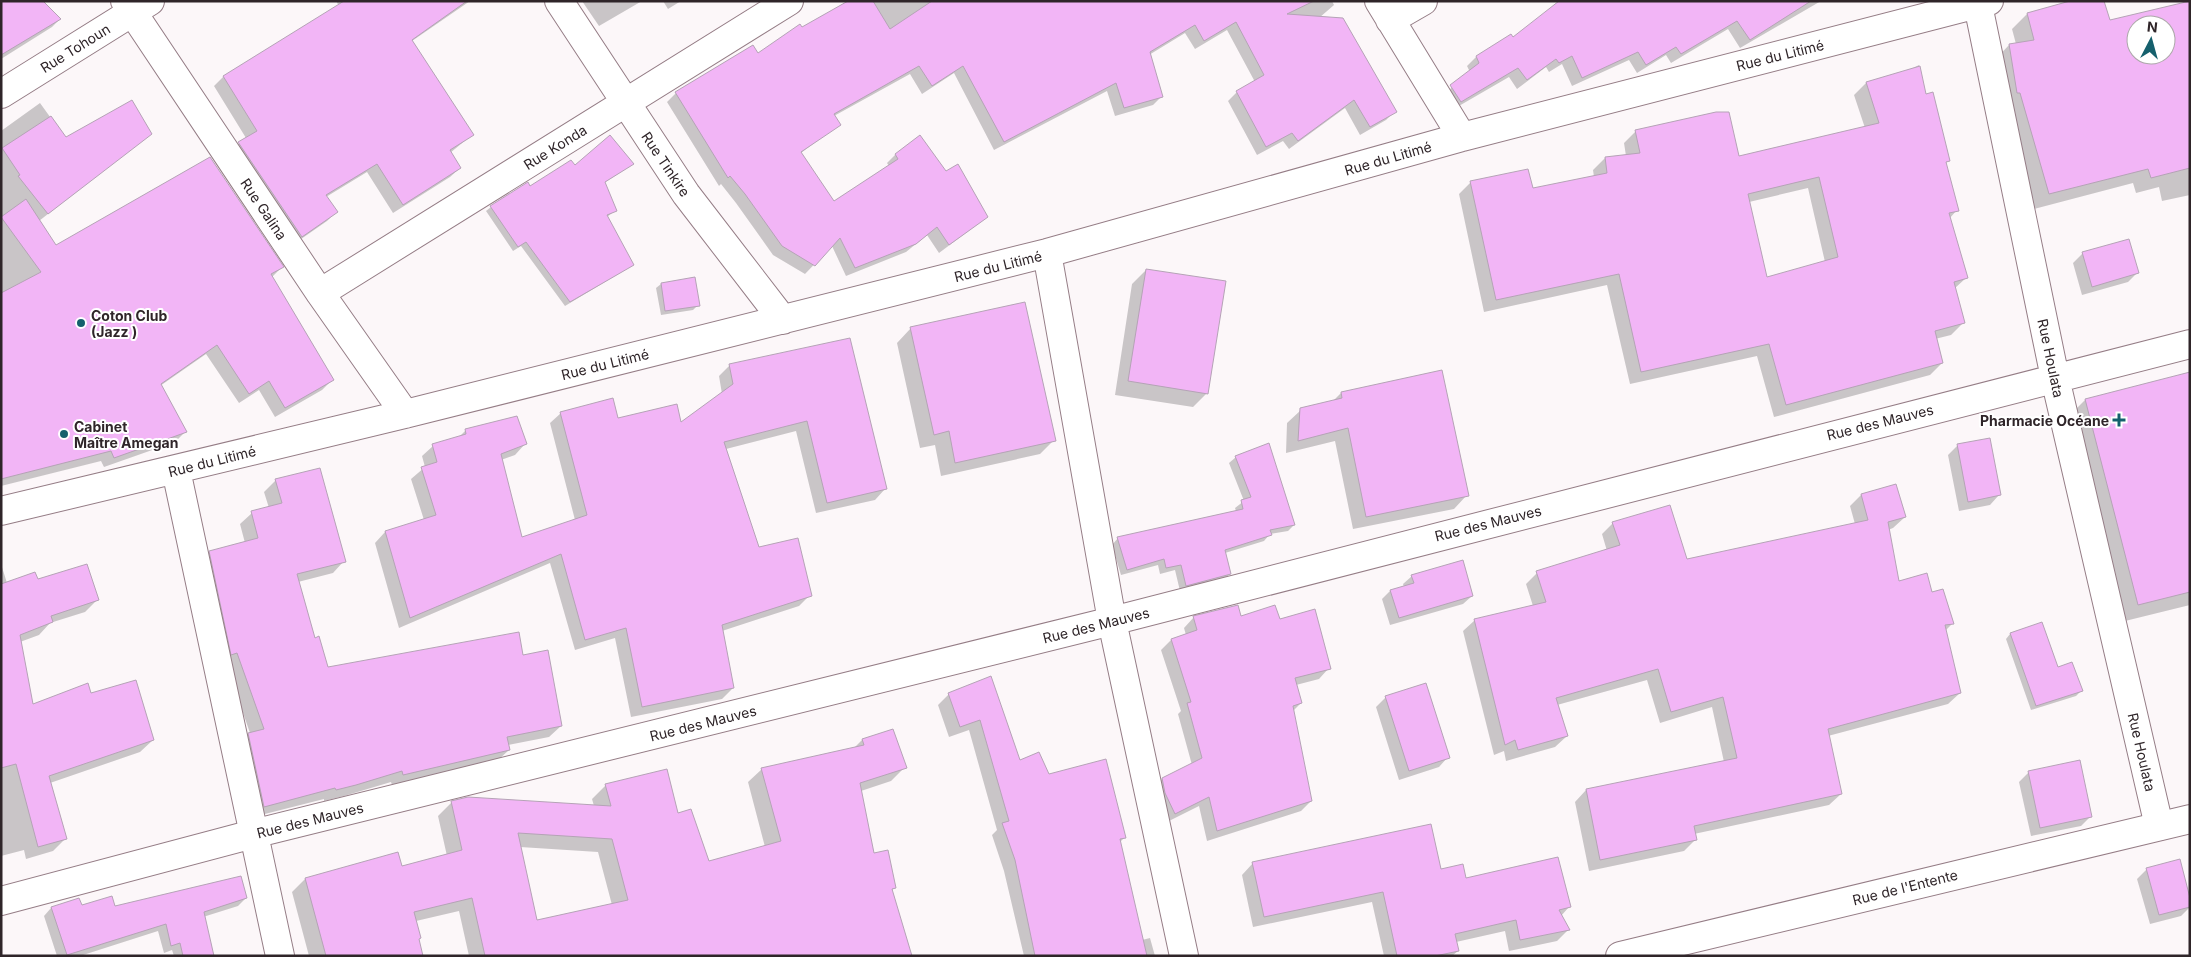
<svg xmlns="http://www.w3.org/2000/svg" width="2191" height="957" font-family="Inter,sans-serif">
  <rect width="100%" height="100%" fill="#fcf7f9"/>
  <path fill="#0003" fill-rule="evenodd" d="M1,1H44L42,2L60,19L52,27L1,59Z
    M336,1H470L412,41L472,135L450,153L460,168L450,177L393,213L367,172L326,197L336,212L327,221L291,246L229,152L246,138L214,86L224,76L339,6Z
    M582,1H642L599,26Z
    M663,1H681L668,9Z
    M850,1H1332L1334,5L1319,18L1395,111L1386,120L1360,135L1345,108L1289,149L1283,141L1257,155L1228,101L1237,92L1255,82L1227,30L1195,49L1185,33L1149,55L1162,96L1153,105L1115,116L1107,91L994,150L954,73L922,94L910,74L834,116L839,124L801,153L834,203L889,166L887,163L895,155L920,137L946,173L987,217L939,253L927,235L906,252L846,276L832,246L805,274L773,255L736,203L721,184L719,186L667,102L676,93L758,55Z
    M1557,1H1821L1740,48L1728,29L1671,63L1666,55L1637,73L1629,60L1572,86L1562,64L1549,72L1546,67L1517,89L1509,77L1452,110L1442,96L1470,72L1467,66L1476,57L1511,36L1513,39L1559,3Z
    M2075,1L2109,22L2190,2V195L2162,201L2159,187L2136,193L2133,183L2034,209L1994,61L2009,45L2016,44L2012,29L2027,14ZM2136,25H2166V55H2136Z
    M1919,65L1925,95L1948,160L1945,164L1957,210L1949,219L1966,278L1954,289L1963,323L1951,335L1935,339L1942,363L1930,375L1774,417L1757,356L1630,384L1607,285L1484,312L1459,194L1471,182L1532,190L1594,177L1593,170L1605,158L1626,156L1624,143L1636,131L1738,158L1865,128L1854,95L1866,83L1905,72ZM1808,188L1825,262L1766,278L1749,202Z
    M40,103L66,139L150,134L39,221L56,247L282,267L272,277L332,380L322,390L275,417L259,390L239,403L206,354L160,386L185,432L175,442L104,467L101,461L1,486V131Z
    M633,164L604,183L616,210L607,217L633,265L565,306L521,246L513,251L486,211L491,207L575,167Z
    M2128,240L2137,273L2128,282L2082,295L2073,263L2082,254Z
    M1146,270L1207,393L1193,407L1115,395L1132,284Z
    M694,279L698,305L693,310L661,315L656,288L661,284Z
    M911,328L1054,440L1040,454L941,476L935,445L920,448L897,343Z
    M849,339L885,489L875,500L816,513L796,431L726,449L758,549L810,595L799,606L722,631L733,688L722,699L631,717L615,638L575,650L550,563L399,628L375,543L385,532L424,520L411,479L425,467L422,456L433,446L458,438L465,431L525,444L515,455L501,460L521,539L575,520L550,423L561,413L617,420L680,424L722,394L719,376L730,365Z
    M2190,373V605L2121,622L2068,417L2085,400Z
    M1341,393L1467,495L1454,509L1353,529L1335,441L1286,453L1287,423L1301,410L1333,401Z
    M1958,445L1999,495L1990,505L1959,511L1948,455Z
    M1236,457L1294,525L1288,531L1270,534L1264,541L1225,553L1230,574L1223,580L1180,591L1175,570L1160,574L1158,565L1121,575L1112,545L1118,538L1236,511L1235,508L1244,501L1229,463Z
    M276,480L344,561L333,573L298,582L314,640L327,668L522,657L561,726L549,737L508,745L509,750L497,761L392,785L391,782L344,796L324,801V799L253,817L237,745L250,733L226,664L198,563L210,552L245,543L240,524L252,513L269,508L264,492Z
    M1861,495L1905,517L1893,528L1888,530L1898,583L1932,594L1953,623L1945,631L1960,693L1948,704L1828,736L1841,794L1829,805L1694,834L1696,839L1684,851L1589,871L1575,802L1586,790L1724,762L1712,707L1660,723L1647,680L1557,705L1567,736L1555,747L1506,761L1504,751L1494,755L1463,631L1475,620L1533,606L1526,584L1537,573L1607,551L1602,534L1613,523L1686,561L1855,524L1850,506Z
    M1,564L7,583L37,581L97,600L85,612L50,623L39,635L20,642L32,706L90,694L153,740L140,752L50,783L65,839L53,851L26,859L24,850L1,856Z
    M1412,576L1472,596L1463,604L1390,625L1382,599L1390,591L1404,587L1403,584Z
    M1194,617L1279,620L1329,668L1319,679L1296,685L1301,703L1293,711L1311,801L1301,811L1207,841L1199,806L1165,823L1152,789L1162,779L1192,765L1178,714L1181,711L1161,650L1171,640L1186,635L1184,628Z
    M2010,634L2057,668L2081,691L2076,696L2031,710L2006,639Z
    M990,678L1019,761L1048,775L1125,837L1120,842L1142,940L1150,938L1155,956H1024L1004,871L992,835L997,830L969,730L949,737L938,705L949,694Z
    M1386,697L1448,757L1439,767L1399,780L1376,707Z
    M893,731L905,767L891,781L861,791L873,855L894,888L891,891L678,956H469L459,911L416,921L390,956H309L292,892L305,879L401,868L447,856L438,816L452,802L594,806L592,799L606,785L677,814L708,863L765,847L748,782L762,769L854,748L862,740ZM520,847L598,852L612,905L536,922Z
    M2029,772L2090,817L2081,826L2031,836L2019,782Z
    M1253,863L1440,870L1465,880L1569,907L1561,916L1568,930L1557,941L1509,951L1505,931L1456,942L1458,951L1452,956H1384L1372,902L1253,927L1242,875Z
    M2147,869L2190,907L2181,916L2150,924L2137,879Z
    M246,898L238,906L203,917L213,956H174L172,950L164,953L158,931L80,956H57L44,916L51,908L115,907Z"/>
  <path fill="#f2b5f6" stroke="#b5a3b6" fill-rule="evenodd" d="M1,1H43L61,19L1,55Z
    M344,1H467L412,40L474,135L450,150L461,168L403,205L377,164L326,195L338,212L302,237L238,142L257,131L223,76Z
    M848,1H873L890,29L932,1H1314L1287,14L1343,18L1397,112L1370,127L1354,100L1298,141L1292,133L1266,147L1236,91L1264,75L1236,22L1204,41L1195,25L1150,52L1163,97L1124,108L1116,83L1004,142L963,66L932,86L919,66L834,114L841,125L801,152L834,201L898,159L895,154L920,135L946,171L958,164L988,217L949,245L937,227L916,244L855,268L840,238L815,266L782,246L745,194L730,176L728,178L675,92L753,45L758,53L800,24L802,27Z
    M1559,1H1811L1750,40L1737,21L1681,54L1676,47L1646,65L1638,52L1582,78L1572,56L1559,63L1556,59L1527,80L1518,68L1461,102L1450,85L1479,63L1476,56L1511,34L1513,37Z
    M2070,1H2104L2110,20L2190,1V168L2151,178L2148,169L2049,194L2020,93H2017L2009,44L2034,40L2027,13ZM2136,25H2166V55H2136Z
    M1920,66L1926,94L1933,92L1950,161L1946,162L1959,211L1949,213L1968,278L1954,282L1965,323L1935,331L1943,363L1786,405L1769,344L1641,372L1619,274L1496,300L1470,181L1528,169L1533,188L1607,173L1605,157L1640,153L1635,130L1716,112H1729L1739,156L1879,123L1866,82ZM1819,177L1838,257L1767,277L1748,194Z
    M132,100L152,134L48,214L18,176L20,175L2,148L51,116L66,137Z
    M610,135L634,164L605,182L617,211L607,215L634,265L570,302L526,242L518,247L490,206L528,182L530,186L571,160L575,165Z
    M210,157L284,267L271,274L334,380L285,408L269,381L249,394L217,345L161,384L187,432L114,458L111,451L1,479V293L41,272L1,217L26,199L56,245Z
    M2129,239L2139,273L2092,287L2082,252Z
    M1146,269L1226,281L1208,394L1128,381Z
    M695,277L700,306L665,311L661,283Z
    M1025,302L1056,441L955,463L949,431L934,435L910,327Z
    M850,338L887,489L827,503L807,421L724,442L759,547L798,538L812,596L722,625L734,688L642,707L626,628L585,640L561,554L410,618L385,531L436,515L421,467L437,462L432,444L466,434L465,429L517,416L527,444L501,454L522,537L587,515L560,412L613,398L618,418L677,404L681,422L733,384L729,364Z
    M1442,370L1469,496L1366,517L1348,428L1298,441L1300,408L1342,398L1341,392Z
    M2190,372V592L2138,605L2085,399Z
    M1990,438L2001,495L1968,502L1957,444Z
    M1269,443L1295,525L1270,530L1272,535L1225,550L1231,574L1186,586L1181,565L1166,568L1164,559L1127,570L1117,537L1243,509L1241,500L1251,497L1235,456Z
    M320,468L346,562L297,574L315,638L319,636L328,667L519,632L523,655L548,650L562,726L507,737L510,750L403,775L402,771L356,785L336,790L335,788L264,807L248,733L264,729L237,653L231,655L209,551L258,538L251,511L282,503L275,479Z
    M1896,484L1906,517L1888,522L1899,581L1927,573L1932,592L1943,589L1954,624L1945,625L1961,693L1828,729L1842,794L1694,826L1697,840L1600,860L1586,789L1737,758L1723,697L1671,712L1658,669L1556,698L1568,736L1518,750L1515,740L1505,745L1474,619L1546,602L1536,571L1620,545L1612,522L1670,505L1687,559L1868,520L1861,494Z
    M1463,560L1473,596L1399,618L1390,590L1414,583L1411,575Z
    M87,564L99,600L51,616L53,622L20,635L33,704L88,683L91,693L136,680L154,740L49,776L67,839L38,847L16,764L1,768V584L35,572L38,579Z
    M1238,605L1241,616L1275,605L1280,619L1315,609L1331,669L1295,678L1302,703L1293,706L1312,801L1217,831L1209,797L1175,814L1165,793L1162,778L1202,758L1187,703L1191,702L1171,639L1197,630L1193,616Z
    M2042,622L2058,667L2072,662L2083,691L2036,706L2010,633Z
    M991,676L1020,760L1039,752L1049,774L1106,759L1126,838L1120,839L1147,956H1035L1015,860L1002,823L1009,821L980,720L960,727L948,693Z
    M1426,683L1450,758L1409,771L1385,696Z
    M893,729L907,768L860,783L874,853L888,850L896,888L892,889L912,956H485L472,898L414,912L421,938L419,939L423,956H326L305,878L398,852L402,866L462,850L451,801L468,797L611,806L605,784L667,769L678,813L691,809L709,861L781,841L761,768L864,745L862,739ZM518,833L612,839L628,900L537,920Z
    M2080,760L2092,817L2040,828L2028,771Z
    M1431,824L1441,869L1463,864L1466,878L1558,857L1571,907L1559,910L1570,930L1520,940L1516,920L1455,934L1459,951L1435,956H1397L1383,892L1264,917L1252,862Z
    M2180,859L2190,898V907L2159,915L2146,868Z
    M241,876L247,898L204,912L214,956H183L180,943L171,946L166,924L67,955L51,907L79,898L82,905L112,896L115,906Z"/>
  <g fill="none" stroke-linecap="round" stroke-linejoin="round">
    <g stroke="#957d86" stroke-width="30">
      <path id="street" d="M125,1L320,293L405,414
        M559,1L686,194L783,320
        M1379,1L1462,137
        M1978,5L2055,378L2159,826
        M1390,20L1423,1
        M1,94L150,1
        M1047,253L1112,621L1184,956
        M320,293L789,1
        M176,470L280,956
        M1,511L405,414L1047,253L1462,137L1989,1
        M1,901L253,834L1112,621L2190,344"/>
    </g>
    <g stroke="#957d86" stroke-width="30">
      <path id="secondary" d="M1620,956L2190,819"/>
    </g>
    <use href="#street" stroke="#fff" stroke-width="28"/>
    <use href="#secondary" stroke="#fff" stroke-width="28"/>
  </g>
  <g fill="#15606d" stroke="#fff" stroke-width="2">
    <circle cx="81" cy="323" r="5"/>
    <path d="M2116.5 412.5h5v5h5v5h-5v5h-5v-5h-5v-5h5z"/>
    <circle cx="64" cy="434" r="5"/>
  </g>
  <g text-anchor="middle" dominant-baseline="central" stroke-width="4" stroke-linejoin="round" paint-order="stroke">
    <g font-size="14" fill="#2f2529" stroke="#fff">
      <text transform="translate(75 48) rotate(-32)">Rue Tohoun</text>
      <text transform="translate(1780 55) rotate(-14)">Rue du Litimé</text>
      <text transform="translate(555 147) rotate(-32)">Rue Konda</text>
      <text transform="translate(1388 158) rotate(-16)">Rue du Litimé</text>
      <text transform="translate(666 164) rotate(56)">Rue Tinkire</text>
      <text transform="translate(264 209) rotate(56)">Rue Galina</text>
      <text transform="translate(998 266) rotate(-14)">Rue du Litimé</text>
      <text transform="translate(2051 358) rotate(78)">Rue Houlata</text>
      <text transform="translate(605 364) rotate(-14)">Rue du Litimé</text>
      <text transform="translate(1880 422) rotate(-14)">Rue des Mauves</text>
      <text transform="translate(212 461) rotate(-14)">Rue du Litimé</text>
      <text transform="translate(1488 523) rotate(-14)">Rue des Mauves</text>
      <text transform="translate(1096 625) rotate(-14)">Rue des Mauves</text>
      <text transform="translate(703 723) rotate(-14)">Rue des Mauves</text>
      <text transform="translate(2142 752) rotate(77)">Rue Houlata</text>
      <text transform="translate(310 820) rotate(-14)">Rue des Mauves</text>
      <text transform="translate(1905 887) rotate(-14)">Rue de l'Entente</text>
    </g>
    <g font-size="14" font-weight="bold" fill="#2f2529" stroke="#fff" text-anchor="start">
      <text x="91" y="315">Coton Club<tspan x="91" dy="16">(Jazz )</tspan></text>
      <text x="2109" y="420" text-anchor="end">Pharmacie Océane</text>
      <text x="74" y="426">Cabinet<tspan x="74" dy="16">Maître Amegan</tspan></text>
    </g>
  </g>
  <rect width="2191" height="957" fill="none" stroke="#2f2529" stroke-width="5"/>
  <g transform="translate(2151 40) rotate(6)"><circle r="24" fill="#ffffff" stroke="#aca8a9"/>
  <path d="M0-4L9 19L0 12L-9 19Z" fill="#15606d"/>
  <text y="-8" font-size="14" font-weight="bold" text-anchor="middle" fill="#2f2529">N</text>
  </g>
</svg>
